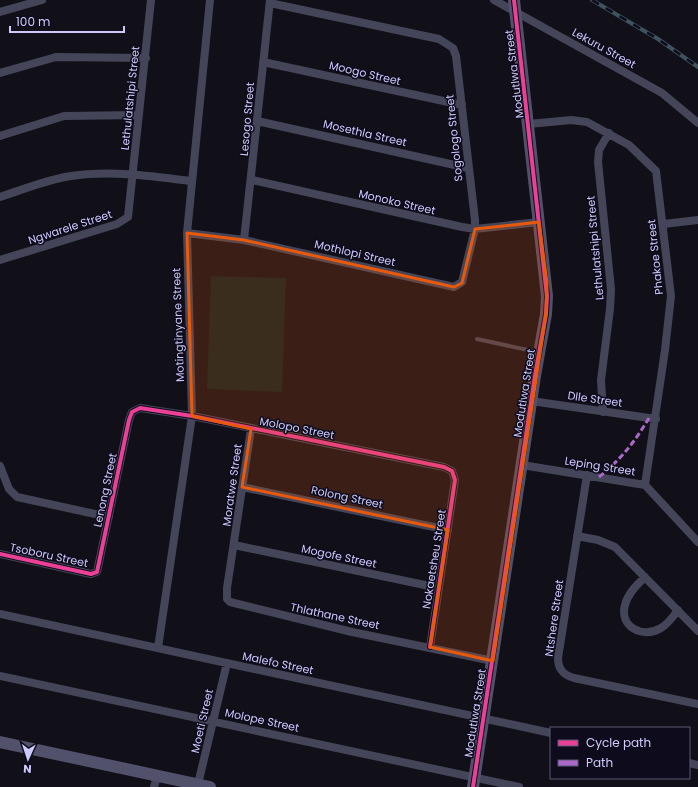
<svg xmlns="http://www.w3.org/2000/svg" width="698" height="787" font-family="Poppins,sans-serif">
  <rect width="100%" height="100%" fill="#111018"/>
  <path fill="#102222" d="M211,276L286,278L282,392L207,389Z"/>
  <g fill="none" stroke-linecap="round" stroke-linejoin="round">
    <path stroke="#444559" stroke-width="4" d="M477,339L537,352"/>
    <path stroke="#444559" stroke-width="8" d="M494,0L662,93L698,123
      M0,12L42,0
      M263,62L462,105
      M0,73L56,57L146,58
      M257,121L468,168
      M529,124L571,120L587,122L629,145L656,171L671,296L665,350L645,485
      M0,136L64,116L139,115
      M252,180L462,227L475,229L539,222
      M0,197C22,190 48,179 71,176C110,170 152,176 191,181
      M664,224L698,220
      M187,233L244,240L454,287L462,282L475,229V220L456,56L453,48L439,39L270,3
      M244,240L270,0
      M0,260L117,224L128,217L151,0
      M531,401L656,419
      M603,412L601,380L610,309L611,289L598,162L599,150L609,133
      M251,429L227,588V599L230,602L352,632L493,661
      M522,465L645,485L698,542
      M0,466L9,489L17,497L109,517
      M587,475L558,658C558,669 563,675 574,678L698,704
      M242,487L448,530
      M577,536L598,540L615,547L698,631
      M234,545L439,588
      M0,554L91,574L97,572L129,420L132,412L140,408L192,416L444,467L452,471L455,480L430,647
      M645,577C637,585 628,593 625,605C619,627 643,639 661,628C668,624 673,617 678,610
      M0,614L551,733
      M158,648L192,416L187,233L210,0
      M0,676L519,787
      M689,763L698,765
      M198,784L227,663
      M154,787L157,777"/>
    <path stroke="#52516c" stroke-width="12" d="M0,742L210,787
      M473,787L535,376L546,314L547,296L514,0"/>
    <g stroke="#3f535f" stroke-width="4">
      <path id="rail" d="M592,0L658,39L698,67"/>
    </g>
    <use href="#rail" stroke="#0e0c1c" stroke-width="2.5" stroke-dasharray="8" stroke-linecap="butt"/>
    <path stroke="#ac68c9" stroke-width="3" stroke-dasharray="6 3" stroke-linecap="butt" d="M599,477C623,457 633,444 649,418"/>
    <g stroke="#0e0c1c" stroke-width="6">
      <path id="cycleway" d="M0,554L91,574L97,572L129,420L132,412L140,408L192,416L444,467L452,471L455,480L430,647
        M473,787L535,376L546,314L547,296L514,0"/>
    </g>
    <use href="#cycleway" stroke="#ea4096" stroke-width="4"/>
  </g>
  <path fill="#e8590c" fill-opacity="0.2" stroke="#e8590c" stroke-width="3" stroke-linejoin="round" d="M539,222L547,283L546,314L493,661L430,647L448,530L242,487L251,429L192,416L187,233L244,240L454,287L462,283L475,229Z"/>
  <g text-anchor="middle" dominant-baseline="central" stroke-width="3" stroke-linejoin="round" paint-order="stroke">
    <g font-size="11" fill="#cdcafc" stroke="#0e0c1c">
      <text transform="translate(604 48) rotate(29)">Lekuru Street</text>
      <text transform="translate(365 73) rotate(13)">Moogo Street</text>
      <text transform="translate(514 74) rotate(-97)">Modutlwa Street</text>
      <text transform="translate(130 98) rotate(-84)">Lethulatshipi Street</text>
      <text transform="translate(247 119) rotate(-85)">Lesogo Street</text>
      <text transform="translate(365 133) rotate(13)">Mosethla Street</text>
      <text transform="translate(454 138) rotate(-96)">Sogologo Street</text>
      <text transform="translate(397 202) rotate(13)">Monoko Street</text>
      <text transform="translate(70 227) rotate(-18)">Ngwarele Street</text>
      <text transform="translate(595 248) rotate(-95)">Lethulatshipi Street</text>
      <text transform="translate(355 253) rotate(13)">Mothlopi Street</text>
      <text transform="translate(655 257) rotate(-96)">Phakoe Street</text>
      <text transform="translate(178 325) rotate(-92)">Motingtinyane Street</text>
      <text transform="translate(524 393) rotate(-81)">Modutlwa Street</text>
      <text transform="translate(595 399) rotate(8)">Dlle Street</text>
      <text transform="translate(297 428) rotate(11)">Molopo Street</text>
      <text transform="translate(600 466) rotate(9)">Leping Street</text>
      <text transform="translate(232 485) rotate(-82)">Moratwe Street</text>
      <text transform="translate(105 490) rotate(-78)">Lenong Street</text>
      <text transform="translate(347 497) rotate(12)">Rolong Street</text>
      <text transform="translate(49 555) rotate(12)">Tsoboru Street</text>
      <text transform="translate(339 556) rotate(12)">Mogofe Street</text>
      <text transform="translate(434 559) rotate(-81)">Nokaetsheu Street</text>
      <text transform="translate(335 616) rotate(12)">Thlathane Street</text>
      <text transform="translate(554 618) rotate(-82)">Ntshere Street</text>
      <text transform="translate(278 663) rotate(12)">Malefo Street</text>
      <text transform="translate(475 713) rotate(-81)">Modutlwa Street</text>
      <text transform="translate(262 720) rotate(12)">Molope Street</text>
      <text transform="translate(202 721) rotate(-77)">Moeti Street</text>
    </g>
  </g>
  <rect x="550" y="727" width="140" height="52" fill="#0e0c1c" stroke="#5a5876"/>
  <rect x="558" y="740" width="20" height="6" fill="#ea4096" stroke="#5a5876"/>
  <text x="586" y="747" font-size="12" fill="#cdcafc">Cycle path</text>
  <rect x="558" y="760" width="20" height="6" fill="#ac68c9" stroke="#5a5876"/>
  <text x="586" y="767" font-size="12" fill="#cdcafc">Path</text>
  <g transform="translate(28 759) rotate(183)" stroke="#0e0c1c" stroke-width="3" paint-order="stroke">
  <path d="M0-3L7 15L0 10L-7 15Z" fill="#cdcafc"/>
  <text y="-6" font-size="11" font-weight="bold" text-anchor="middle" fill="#cdcafc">N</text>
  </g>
  <path d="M10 26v6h114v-6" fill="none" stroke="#cdcafc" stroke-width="2"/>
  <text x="16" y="26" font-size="12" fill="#cdcafc" stroke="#0e0c1c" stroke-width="3" paint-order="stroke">100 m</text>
</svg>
